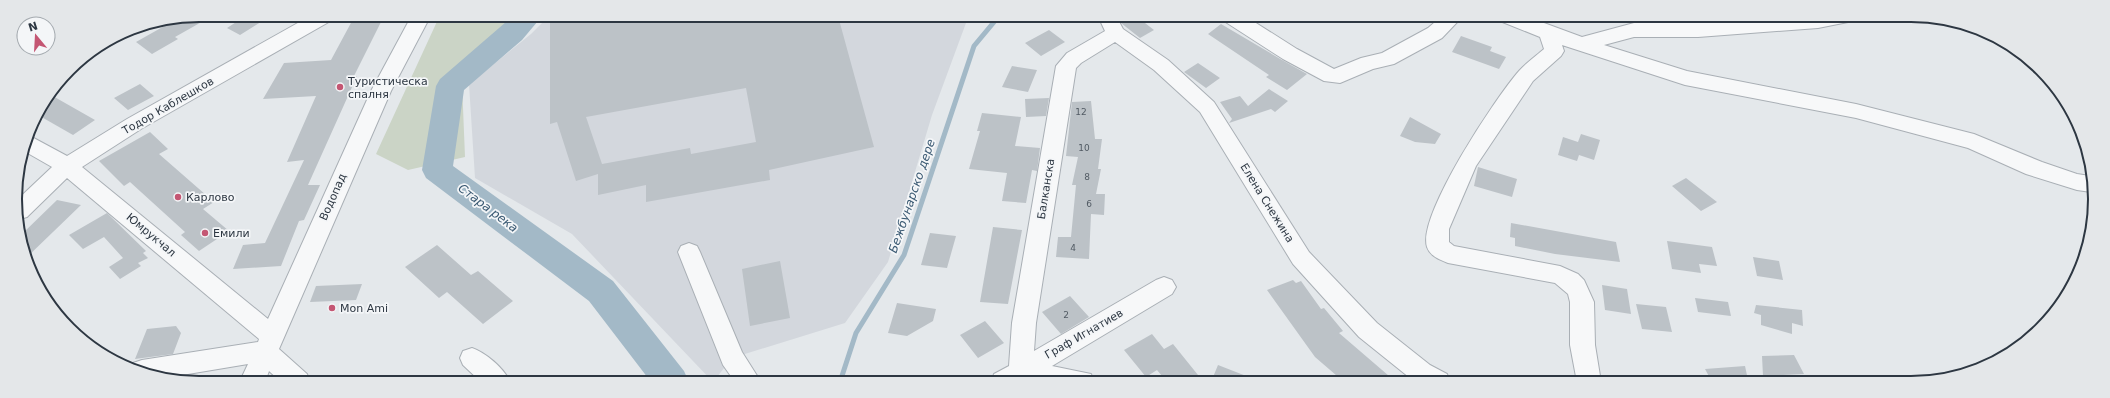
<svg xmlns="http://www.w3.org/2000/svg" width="2110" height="398" font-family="'DejaVu Sans',sans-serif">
  <rect width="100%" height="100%" fill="#e4e8eb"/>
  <path fill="#d3d7dd" d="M550,15L972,16L966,23L932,115L888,262L845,323L732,358L713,382L572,234L475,178L469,84L531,34Z"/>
  <path fill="#cbd4c6" d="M440,15H544L527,32L462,83L465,157L408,170L376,154Z"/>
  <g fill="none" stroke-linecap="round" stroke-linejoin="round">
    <path stroke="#a3b9c7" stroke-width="5" d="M840,382L856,333L904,255L974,46L999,16"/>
    <path fill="#a3b9c7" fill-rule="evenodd" d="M514,15H543L522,40L464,90L453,166L613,281L684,371L689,382H651L589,301L426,178L422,170L436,86L440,79Z"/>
  </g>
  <path fill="#bcc2c7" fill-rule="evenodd" d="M199,15H214L175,37L178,39L152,54L136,42L175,20Z
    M247,15H272L240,35L227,28Z
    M574,15L838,16L874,147L769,170L770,180L646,202V185L598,195V174L576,181L557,122L550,124V19ZM746,88L756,142L691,154L690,148L602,164L586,117Z
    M1136,16L1154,30L1140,38L1121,23Z
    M382,20L354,76H357L308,185H320L304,220L299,221L281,266L233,269L243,245L265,243L304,160L287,162L316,96L263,99L284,63L331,60L352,21Z
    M1221,24L1282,60L1307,74L1287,90L1266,77L1269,75L1208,34Z
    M1049,30L1065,42L1041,56L1025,43Z
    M1461,36L1492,47L1490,51L1506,57L1499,69L1452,52Z
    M1198,63L1220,78L1206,88L1184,72Z
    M1012,66L1037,70L1028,92L1002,87Z
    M140,84L154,96L128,110L114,98Z
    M1269,89L1288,101L1275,112L1271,109L1229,123L1232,119L1220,102L1240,96L1248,106Z
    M51,95L95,120L73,135L38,115Z
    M1049,98L1046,116L1026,117L1025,99Z
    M1091,101L1095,139H1102L1098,169H1101L1096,194H1105L1104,215L1091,214L1089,259L1056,257L1058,237H1071L1076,185H1072L1078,157L1066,156L1072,102Z
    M982,113L1021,117L1015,146L1040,148L1037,171L1032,170L1026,203L1002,201L1007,173L969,169L980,131H977Z
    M1410,117L1441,134L1435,144L1415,142L1400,136Z
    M150,132L168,149L159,154L214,202L203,209L229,231L199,251L181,235L185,232L130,182L124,186L99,161Z
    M1581,134L1600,140L1594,160L1579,155L1577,161L1558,155L1563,137L1578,142Z
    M1478,167L1517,179L1512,197L1474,186Z
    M1686,178L1717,202L1701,211L1672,186Z
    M57,200L81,205L25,259L22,234Z
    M107,213L146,251L143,253L148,258L138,263L141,266L120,279L109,267L123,258L104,237L83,249L69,235Z
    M1511,223L1616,242L1620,262L1555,254L1515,246V238L1510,237Z
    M993,227L1022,230L1008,304L980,302Z
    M930,233L956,236L947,268L921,265Z
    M1667,241L1712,247L1717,266L1699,264L1701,273L1672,269Z
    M437,245L471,275L478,271L513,301L483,324L447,292L439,298L405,267Z
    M1753,257L1779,261L1783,280L1757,276Z
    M780,261L790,318L750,326L742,269Z
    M1293,280L1296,283L1301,281L1321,309L1324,308L1343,331L1339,333L1396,382H1344L1315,357L1267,290Z
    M362,284L356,300L310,302L316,286Z
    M1602,285L1627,289L1631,314L1605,310Z
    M1070,296L1089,317L1061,334L1042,312Z
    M1695,298L1728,302L1731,316L1698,312Z
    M897,303L936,309L933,321L907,336L888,333Z
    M1636,304L1666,307L1672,332L1642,329Z
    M1756,305L1802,310L1803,326L1792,323V334L1761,325V315L1754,313Z
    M985,321L1004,343L978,358L960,335Z
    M176,326L181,333L173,354L135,359L147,329Z
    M1152,334L1164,349L1173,344L1198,375L1186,382H1167L1157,370L1146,377L1124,350Z
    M1794,355L1804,374L1763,376L1762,356Z
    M1218,365L1259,381V382H1211Z
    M1745,366L1748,380L1729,381V382H1712L1705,369Z"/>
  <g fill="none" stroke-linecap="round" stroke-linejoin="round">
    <g stroke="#a9afb5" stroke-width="2">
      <path id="minor" d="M312,15H336L334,19L141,129L82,167L268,319L371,91L412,15H431L391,91L279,349L307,374L310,382H281L269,371L265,382L240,381L248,364L164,378L131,368L133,363L142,360L258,342L259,339L67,178L27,217L20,219L17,200L52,167L24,151L28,135L67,156L127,119Z
        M1098,16H1116L1123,29L1168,60L1214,102L1309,252L1377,323L1430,365L1447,374L1450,382H1415L1359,337L1293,264L1200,112L1154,70L1115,42L1081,63L1076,68L1036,323L1034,351L1156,280L1164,277L1172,280L1176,287L1172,294L1052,366L1091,374L1094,382H991L994,374L1009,366L1012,323L1056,66L1067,53L1105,31Z
        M1221,16H1245L1297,49L1334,69L1361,58L1382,53L1428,28L1442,16H1463L1442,38L1394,64L1373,69L1340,83L1324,81L1283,59L1224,21Z
        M1498,16H1525L1582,37L1634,23H1698L1805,16H1855L1853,21L1818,28L1698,37H1634L1604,45L1687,71L1856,104L1974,134L2042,162L2077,174L2090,176L2091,192L2077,190L2026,174L1968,148L1856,118L1685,85L1562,45L1564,51L1561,56L1533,81L1476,166L1449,229V242L1454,246L1560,266L1578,274L1584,280L1594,302L1595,345L1601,382H1577L1570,345V302L1568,294L1555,283L1448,263C1440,260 1430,256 1427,247C1417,216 1496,97 1519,71C1526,63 1536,56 1544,49L1540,37L1500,21Z
        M689,243L697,246L700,252L742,352L761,382H735L723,365L678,252L681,246Z
        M472,348C486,353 504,368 510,382H481L463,365L460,358L463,351Z"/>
    </g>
    <use href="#minor" fill="#f7f8f9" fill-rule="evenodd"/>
  </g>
  <g fill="#c45673" stroke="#f4f6f8" stroke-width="1.5">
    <circle cx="340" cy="87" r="4"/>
    <circle cx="178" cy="197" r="4"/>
    <circle cx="205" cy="233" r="4"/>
    <circle cx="332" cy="308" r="4"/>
  </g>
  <g text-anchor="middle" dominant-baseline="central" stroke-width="3.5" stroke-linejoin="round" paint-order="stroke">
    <g font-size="9" fill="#515a63">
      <text x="1081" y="112">12</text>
      <text x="1084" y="148">10</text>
      <text x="1087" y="177">8</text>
      <text x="1089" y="204">6</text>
      <text x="1073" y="248">4</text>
      <text x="1066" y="315">2</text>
    </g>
    <g font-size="11" fill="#2d3742" stroke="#f4f6f8" text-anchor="start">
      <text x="348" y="81">Туристическа<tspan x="348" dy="13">спалня</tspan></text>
      <text x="186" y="197">Карлово</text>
      <text x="213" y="233">Емили</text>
      <text x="340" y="308">Mon Ami</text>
    </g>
    <g font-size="11" fill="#2d3742" stroke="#f4f6f8">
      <text transform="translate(168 106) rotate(-30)">Тодор Каблешков</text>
      <text transform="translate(1046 189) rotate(-81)">Балканска</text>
      <text transform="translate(333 197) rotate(-66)">Водопад</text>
      <text transform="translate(1267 203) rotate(58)">Елена Снежина</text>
      <text transform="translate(151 235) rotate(40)">Юмрукчал</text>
      <text transform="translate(1084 334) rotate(-30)">Граф Игнатиев</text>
    </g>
    <g font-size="12" font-style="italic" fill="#3b5a73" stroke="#f4f6f8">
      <text transform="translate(912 196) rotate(-71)">Бежбунарско дере</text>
      <text transform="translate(488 208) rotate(37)">Стара река</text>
    </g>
  </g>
  <path d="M0 0H2110V398H0ZM199 22H1911A177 177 0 0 1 2088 199V199A177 177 0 0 1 1911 376H199A177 177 0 0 1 22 199V199A177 177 0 0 1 199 22Z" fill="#e4e7e9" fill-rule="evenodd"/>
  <path fill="none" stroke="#2d3742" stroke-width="2" d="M199 22H1911A177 177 0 0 1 2088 199V199A177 177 0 0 1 1911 376H199A177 177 0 0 1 22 199V199A177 177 0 0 1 199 22Z"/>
  <g transform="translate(36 36) rotate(342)"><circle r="19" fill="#f4f6f8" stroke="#a4aaaf"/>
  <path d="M0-3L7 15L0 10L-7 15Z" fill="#c45673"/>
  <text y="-6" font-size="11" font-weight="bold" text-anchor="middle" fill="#2d3742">N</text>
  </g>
</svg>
